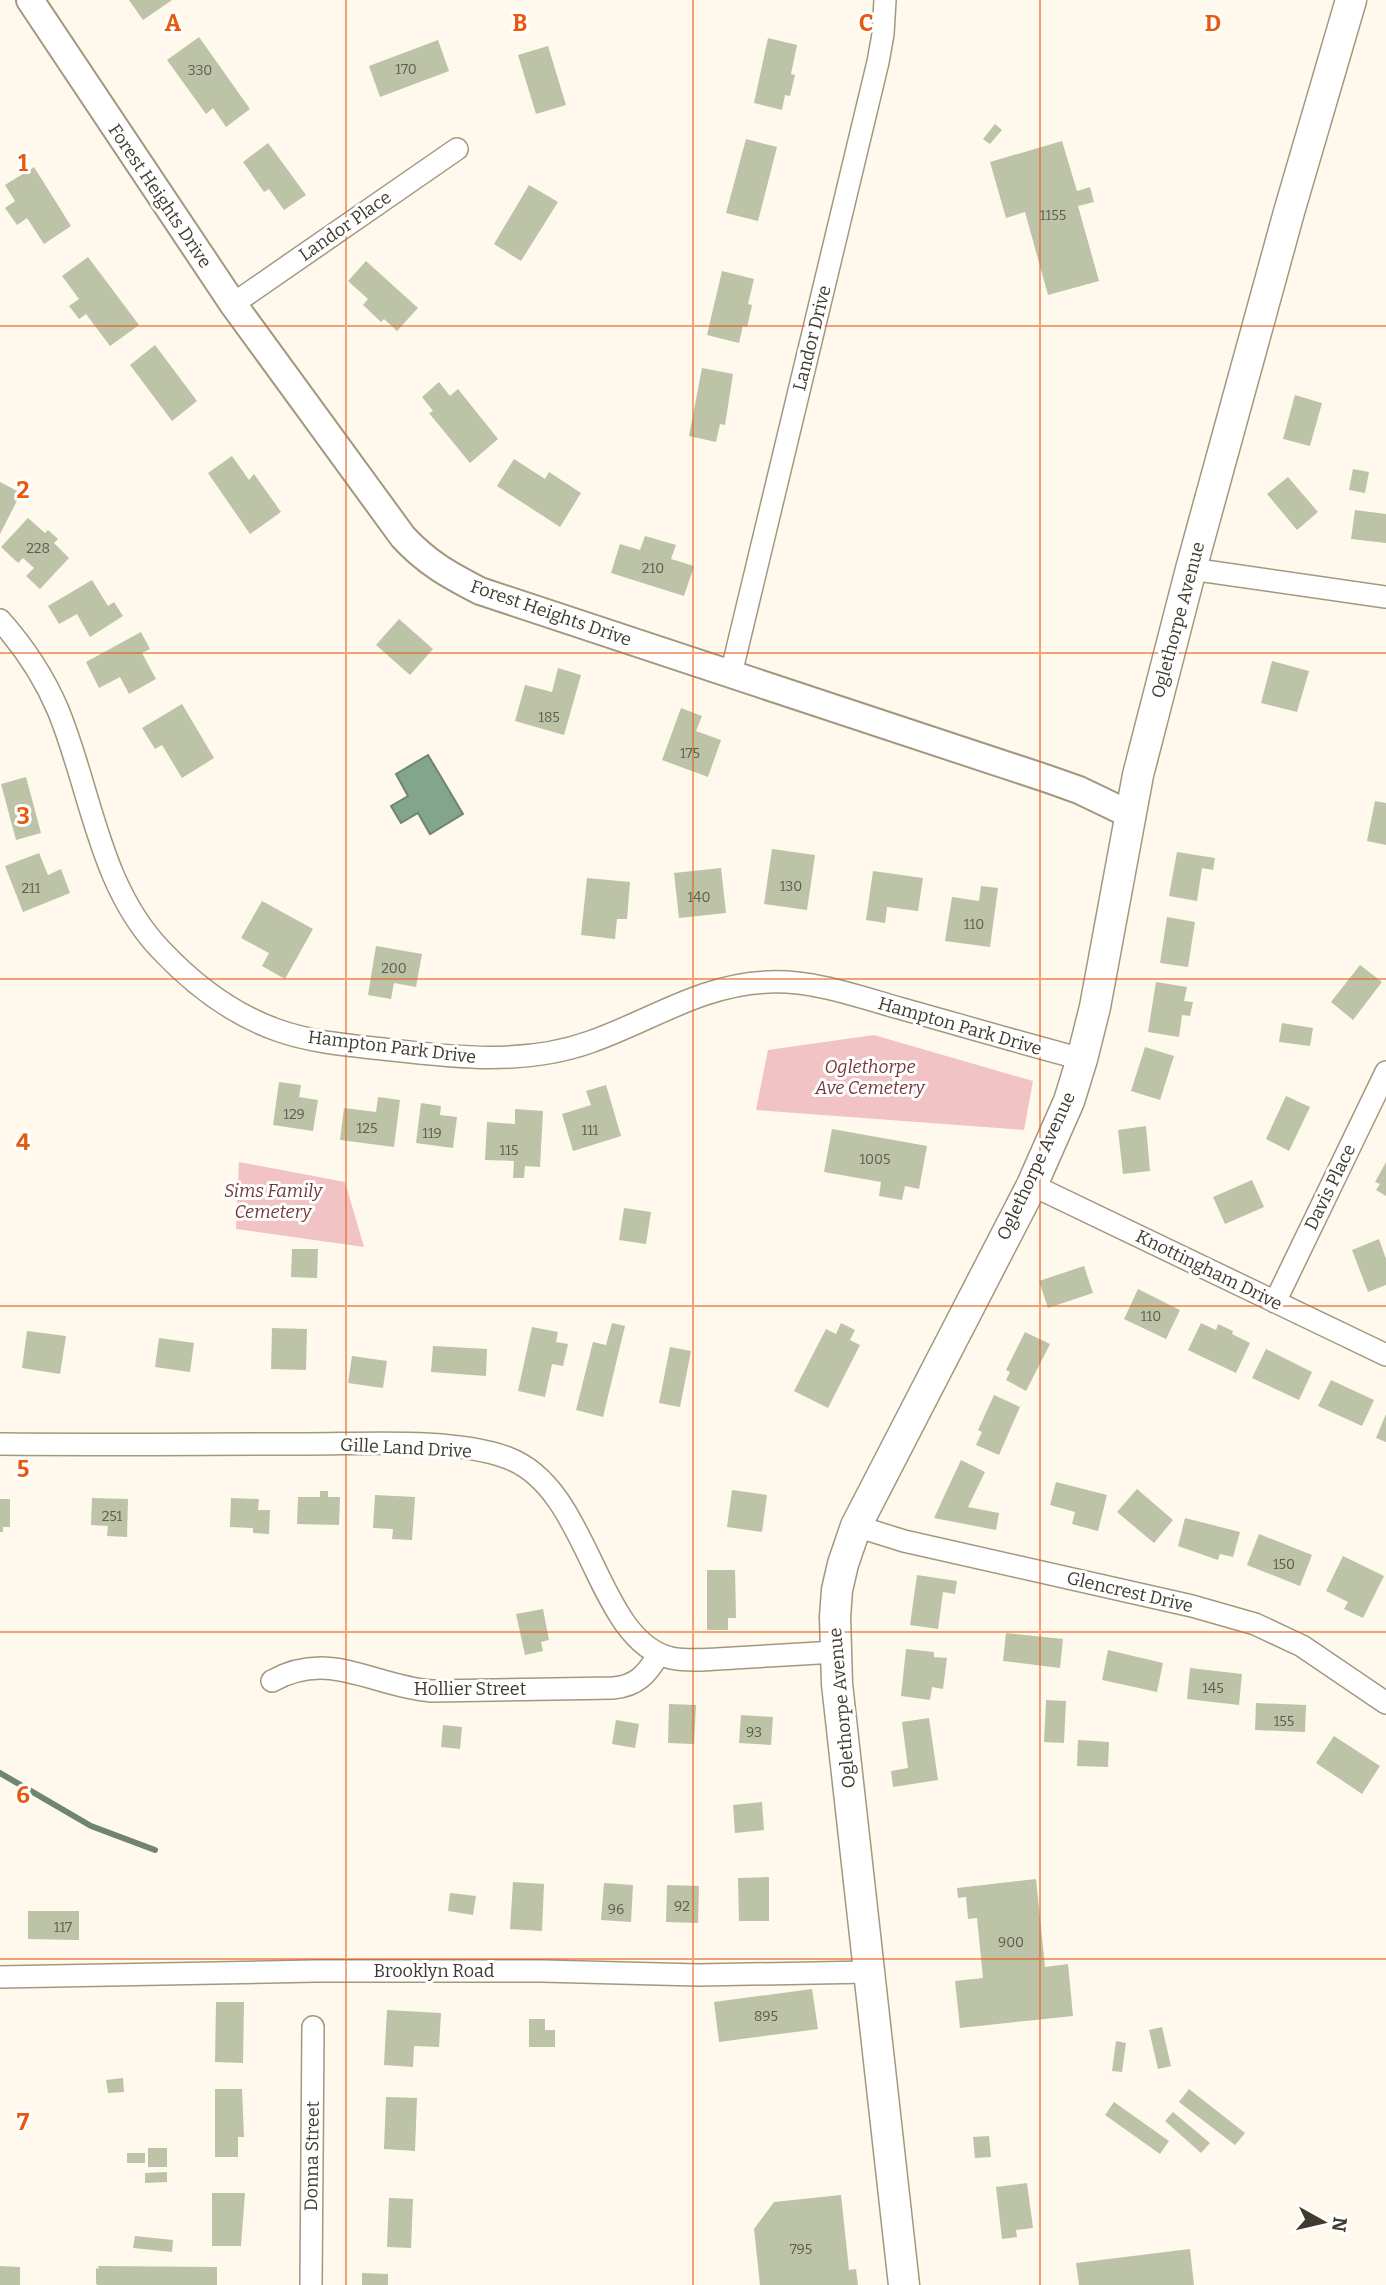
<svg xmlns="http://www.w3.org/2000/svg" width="1386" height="2285" font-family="Bitter,serif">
  <rect width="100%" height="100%" fill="#fef8ed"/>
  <path fill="#f1c3c4" d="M874,1035L1033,1081L1024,1130L756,1110L768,1050Z
    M239,1162L345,1182L364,1247L236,1229Z"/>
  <path fill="#83a58a" stroke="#6f856f" stroke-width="2" d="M428,755L463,814L430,834L418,813L401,823L391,806L408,796L396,774Z"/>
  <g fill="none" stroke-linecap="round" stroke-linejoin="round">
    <path stroke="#6f856f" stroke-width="6" d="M0,1773L91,1826L155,1850"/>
  </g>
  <path fill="#bdc3a7" d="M129,0H172L143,20Z
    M199,37L250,109L226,127L213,108L206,114L167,60Z
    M768,38L797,45L791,74L795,75L790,96L785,95L782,110L754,103Z
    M438,40L449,71L380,97L369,66Z
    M548,46L566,105L536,114L518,55Z
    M995,124L1002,130L990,144L983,139Z
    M746,139L777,147L758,221L726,213Z
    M1062,141L1077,191L1090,187L1094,202L1078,206L1099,281L1048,295L1025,212L1006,218L990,162Z
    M268,143L306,195L284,210L269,189L264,192L243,162Z
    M34,167L71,226L44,244L27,218L17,225L5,208L15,201L5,185Z
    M529,185L558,202L521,261L494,244Z
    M88,257L139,325L110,346L86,314L79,319L69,306L79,299L62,276Z
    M366,261L418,308L397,331L384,319L381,322L363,305L368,299L348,281Z
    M722,271L754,279L748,304L752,305L747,327L743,326L739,343L707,335Z
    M155,345L197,401L172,421L130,365Z
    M702,368L733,374L725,425L720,424L716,442L689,436Z
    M439,382L450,396L458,389L498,439L470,463L429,413L433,411L422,397Z
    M1295,395L1322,403L1310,446L1283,439Z
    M232,456L249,480L254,474L281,512L250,534L208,473Z
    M514,459L545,479L549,472L581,493L560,527L497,486Z
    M1353,469L1369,472L1365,493L1349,490Z
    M1288,477L1318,512L1297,530L1267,494Z
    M0,482L21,493L0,534Z
    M1355,510L1386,514V543L1351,539Z
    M28,518L45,533L48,530L58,539L54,543L69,558L40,589L26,576L34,568L23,558L18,563L1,547Z
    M645,536L676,545L671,559L694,566L684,596L611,573L620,544L640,550Z
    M92,580L108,606L114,602L123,616L90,637L77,614L59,624L48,606Z
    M399,619L433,649L410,675L376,645Z
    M141,632L150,649L142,653L156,679L129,694L120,677L99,688L86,662Z
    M1272,661L1309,671L1297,712L1261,703Z
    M558,668L581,675L564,735L515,721L525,685L552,692Z
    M182,704L214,758L182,778L162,745L155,749L142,728Z
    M681,708L702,716L696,731L721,740L708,777L662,760Z
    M26,777L41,833L16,840L1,784Z
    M1375,801L1386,803V845L1367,841Z
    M772,849L815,855L807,910L764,904Z
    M1177,852L1215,858L1213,870L1202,868L1197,901L1169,896Z
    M39,853L48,875L61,869L70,893L23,912L5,866Z
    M721,868L726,913L679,918L674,873Z
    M873,871L923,878L918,911L887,907L885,923L866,920Z
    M587,878L630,882L627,919H617L615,939L581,935Z
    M981,886L998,888L990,947L945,941L952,897L979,901Z
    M262,901L313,929L285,979L262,966L269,953L241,938Z
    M1167,917L1195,922L1188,967L1160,963Z
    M376,946L422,954L416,987L394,983L391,999L368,995Z
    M1360,965L1382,982L1353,1020L1331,1002Z
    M1156,982L1187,987L1184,1001L1193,1002L1190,1016L1182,1015L1179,1037L1148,1032Z
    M1282,1023L1313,1028L1310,1046L1279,1042Z
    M1145,1047L1174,1056L1160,1100L1131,1091Z
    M279,1082L301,1085L299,1097L318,1100L313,1131L273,1125Z
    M606,1085L621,1136L573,1151L562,1114L591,1105L586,1091Z
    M1286,1096L1310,1107L1289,1151L1266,1139Z
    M378,1097L400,1100L394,1147L340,1140L344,1108L376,1112Z
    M421,1103L441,1106L440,1115L457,1117L453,1148L416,1143Z
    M515,1109L543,1111L540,1167L525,1166L524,1178H513L514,1161L485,1160L487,1122L515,1124Z
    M1146,1126L1150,1171L1123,1174L1118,1130Z
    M832,1129L927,1146L919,1189L905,1186L902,1200L879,1196L881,1182L824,1172Z
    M1386,1162V1196L1376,1190L1380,1184L1375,1182Z
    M1252,1180L1264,1207L1225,1224L1213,1197Z
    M624,1208L651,1212L646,1244L619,1240Z
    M1379,1239L1386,1259V1285L1368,1292L1352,1250Z
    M292,1249H318L317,1278L291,1277Z
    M1084,1266L1093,1293L1048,1308L1039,1281Z
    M1138,1289L1180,1310L1166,1339L1124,1319Z
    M612,1323L625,1326L603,1417L576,1410L593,1342L606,1345Z
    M841,1323L855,1330L850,1340L860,1345L828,1408L794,1391L826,1329L836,1334Z
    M1201,1323L1216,1330L1218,1324L1233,1331L1232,1334L1250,1343L1236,1373L1188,1350Z
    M532,1327L558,1332L556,1342L568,1344L563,1366L552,1364L545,1397L518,1391Z
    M272,1328L307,1329L306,1370L271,1369Z
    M27,1331L66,1336L60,1374L22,1368Z
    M1025,1332L1050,1344L1026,1391L1006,1380L1010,1372L1006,1370Z
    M159,1338L194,1343L190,1372L155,1367Z
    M433,1346L487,1349L486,1376L431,1372Z
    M670,1347L691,1351L680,1407L659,1403Z
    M1266,1349L1312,1372L1299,1400L1252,1378Z
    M352,1356L387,1361L383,1388L348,1383Z
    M1331,1380L1374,1400L1362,1426L1318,1406Z
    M994,1395L1020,1407L999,1455L976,1445L982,1432L978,1430Z
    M1386,1414V1442L1376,1438Z
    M961,1460L985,1472L968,1507L999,1513L996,1530L934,1518Z
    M1056,1482L1107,1495L1098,1531L1072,1524L1075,1512L1050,1505Z
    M1137,1489L1173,1520L1154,1543L1117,1512Z
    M732,1490L767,1495L762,1532L727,1527Z
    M320,1491H328V1497H340L339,1525L297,1524L298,1497H320Z
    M375,1495L415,1497L412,1540L392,1539L393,1529L373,1528Z
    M92,1498L128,1499L127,1537L107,1536L108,1526L91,1525Z
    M231,1498L259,1499L258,1510H270L269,1534L253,1533V1528L230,1527Z
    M0,1499H10V1527H3V1532H0Z
    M1185,1518L1240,1532L1233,1557L1220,1554L1218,1560L1178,1546Z
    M1259,1534L1312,1555L1300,1586L1247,1565Z
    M1343,1556L1384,1576L1363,1618L1344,1609L1348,1602L1326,1591Z
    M707,1570H735L736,1618H728V1630H707Z
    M917,1575L957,1581L955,1594L943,1592L938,1629L910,1625Z
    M543,1609L549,1640L541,1642L543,1651L525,1655L516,1614Z
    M1006,1633L1063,1639L1060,1668L1003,1661Z
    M906,1649L934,1652V1657L947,1658L943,1689L932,1687L930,1700L901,1696Z
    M1108,1650L1163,1663L1157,1692L1102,1680Z
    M1190,1668L1242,1674L1239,1705L1187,1699Z
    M1046,1700L1066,1701L1064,1743L1044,1742Z
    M1256,1703L1306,1705L1305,1732L1255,1730Z
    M669,1704L696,1705L694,1744L668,1743Z
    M741,1715L773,1717L771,1745L739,1743Z
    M929,1718L938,1780L893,1787L891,1771L908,1768L902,1722Z
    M616,1720L639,1724L635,1748L612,1744Z
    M443,1725L462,1727L460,1749L441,1747Z
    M1334,1736L1380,1766L1362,1794L1316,1763Z
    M1078,1740L1109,1742L1108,1767L1077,1766Z
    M762,1802L764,1830L735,1833L733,1805Z
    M769,1877V1921H739L738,1878Z
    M1036,1879L1045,1967L1068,1964L1073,2016L960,2028L955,1981L983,1978L977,1918L968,1919L966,1897L958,1898L957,1888Z
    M513,1882L544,1884L542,1931L510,1929Z
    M604,1883L633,1885L631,1922L601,1920Z
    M667,1885L699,1886L698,1923L666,1922Z
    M450,1893L476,1896L473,1915L448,1911Z
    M28,1911H79V1940L28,1939Z
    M812,1989L818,2029L719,2042L714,2002Z
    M216,2002H244L243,2063L215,2062Z
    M387,2010L441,2013L439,2047L414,2046L413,2067L384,2065Z
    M529,2019H545V2030H555V2047H529Z
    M1162,2027L1171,2066L1158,2069L1149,2030Z
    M1116,2041L1126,2043L1122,2072L1112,2071Z
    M123,2078L124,2092L108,2093L106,2080Z
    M215,2089H242L244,2137H238V2157H215Z
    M1189,2089L1245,2133L1235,2145L1179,2102Z
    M386,2097L417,2098L415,2151L384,2149Z
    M1114,2102L1169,2141L1160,2154L1105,2115Z
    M1173,2112L1210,2143L1201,2153L1165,2121Z
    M989,2136L991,2157L975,2158L973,2137Z
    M148,2148H167V2167H148Z
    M127,2153H145V2163H127Z
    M167,2172V2182L145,2183V2173Z
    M1027,2183L1033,2228L1016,2230L1017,2237L1002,2239L996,2187Z
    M212,2193H245L241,2246H212Z
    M841,2195L849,2270L856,2269L858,2285H760L754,2229L774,2202Z
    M389,2198L413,2199L411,2248L387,2247Z
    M135,2236L173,2240L172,2252L133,2248Z
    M1190,2249L1194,2285H1079L1076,2263Z
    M0,2266L20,2267V2285H0Z
    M98,2266L217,2267V2285H98L96,2284V2268L99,2269Z
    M362,2273L388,2274V2285H362Z"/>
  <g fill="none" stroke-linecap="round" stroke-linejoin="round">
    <g stroke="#a4977e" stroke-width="24">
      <path id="minor" d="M233,304L457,149
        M1191,569L1386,597
        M0,620C24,647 44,677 58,710C91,790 99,886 161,950C193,984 232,1014 277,1030C310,1042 347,1045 383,1049C452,1057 523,1066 590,1042C650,1021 703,984 768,982C813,980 857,996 899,1008C960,1025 1021,1043 1082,1059
        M731,674L878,62L883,34L885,0
        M1032,1185L1386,1355
        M1275,1302L1386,1072
        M0,1444C103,1445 205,1444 308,1444C366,1444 455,1438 508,1458C591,1489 595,1640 671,1658C691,1662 714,1659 734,1658C768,1656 801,1654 835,1652
        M856,1526L904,1541L1192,1606L1255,1624L1302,1646L1386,1703
        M272,1681C330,1649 372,1686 431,1691L613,1688C637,1686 647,1674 659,1654
        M0,1977L316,1971H542L698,1975L869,1972
        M311,2285L313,2027"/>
    </g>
    <g stroke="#a4977e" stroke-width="30">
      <path id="tertiary" d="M30,0L233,304L403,537C427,563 449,575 480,591L1048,779L1079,790L1129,814"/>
    </g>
    <g stroke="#a4977e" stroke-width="33">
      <path id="secondary" d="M904,2285L837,1684L835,1617L837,1590L843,1564L856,1526L1032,1185L1069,1101L1082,1059L1095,1007L1138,775L1191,569L1289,212L1351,0"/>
    </g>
    <use href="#minor" stroke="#fff" stroke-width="21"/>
    <use href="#tertiary" stroke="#fff" stroke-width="26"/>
    <use href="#secondary" stroke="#fff" stroke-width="30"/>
  </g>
  <path fill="none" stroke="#e8590c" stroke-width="2" stroke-opacity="0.55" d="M346,0V2285M693,0V2285M1040,0V2285M0,326H1386M0,653H1386M0,979H1386M0,1306H1386M0,1632H1386M0,1959H1386"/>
  <g text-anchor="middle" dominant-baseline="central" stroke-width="6" stroke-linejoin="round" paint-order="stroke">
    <g font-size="14" fill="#5f5d4e">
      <text x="406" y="69">170</text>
      <text x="200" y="70">330</text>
      <text x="1053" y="215">1155</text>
      <text x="38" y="548">228</text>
      <text x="653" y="568">210</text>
      <text x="549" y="717">185</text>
      <text x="690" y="753">175</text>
      <text x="791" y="886">130</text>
      <text x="31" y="888">211</text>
      <text x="699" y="897">140</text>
      <text x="974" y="924">110</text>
      <text x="394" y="968">200</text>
      <text x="294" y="1114">129</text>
      <text x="367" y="1128">125</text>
      <text x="590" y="1130">111</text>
      <text x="432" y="1133">119</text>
      <text x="509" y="1150">115</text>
      <text x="875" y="1159">1005</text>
      <text x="1151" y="1316">110</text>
      <text x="112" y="1516">251</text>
      <text x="1284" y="1564">150</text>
      <text x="1213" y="1688">145</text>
      <text x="1284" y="1721">155</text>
      <text x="754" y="1732">93</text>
      <text x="682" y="1906">92</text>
      <text x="616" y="1909">96</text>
      <text x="63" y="1927">117</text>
      <text x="1011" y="1942">900</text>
      <text x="766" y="2016">895</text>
      <text x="801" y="2249">795</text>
    </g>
    <g font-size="18" fill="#403b30" stroke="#fff">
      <text transform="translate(160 196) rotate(56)">Forest Heights Drive</text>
      <text transform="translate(345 226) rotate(-35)">Landor Place</text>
      <text transform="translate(812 338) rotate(-76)">Landor Drive</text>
      <text transform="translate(551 613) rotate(19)">Forest Heights Drive</text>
      <text transform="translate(1178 620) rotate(-75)">Oglethorpe Avenue</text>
      <text transform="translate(960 1026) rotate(16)">Hampton Park Drive</text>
      <text transform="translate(392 1047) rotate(7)">Hampton Park Drive</text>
      <text transform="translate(1036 1166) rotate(-65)">Oglethorpe Avenue</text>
      <text transform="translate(1330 1187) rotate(-64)">Davis Place</text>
      <text transform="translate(1209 1270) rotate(26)">Knottingham Drive</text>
      <text transform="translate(406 1448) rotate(3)">Gille Land Drive</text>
      <text transform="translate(1130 1592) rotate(13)">Glencrest Drive</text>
      <text x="470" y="1689">Hollier Street</text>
      <text transform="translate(842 1708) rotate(-95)">Oglethorpe Avenue</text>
      <text x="434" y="1971">Brooklyn Road</text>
      <text transform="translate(312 2156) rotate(-89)">Donna Street</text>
    </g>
    <g font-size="18" font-style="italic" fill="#74383b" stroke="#fff">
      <text x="870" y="1067">Oglethorpe<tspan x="870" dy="21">Ave Cemetery</tspan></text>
      <text x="273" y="1191">Sims Family<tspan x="273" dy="21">Cemetery</tspan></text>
    </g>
  </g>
  <g font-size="23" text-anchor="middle" font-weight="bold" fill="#e8590c" stroke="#fff" stroke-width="6" stroke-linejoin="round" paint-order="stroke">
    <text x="173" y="31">A</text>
    <text x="520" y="31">B</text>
    <text x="866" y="31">C</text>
    <text x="1213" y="31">D</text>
    <text x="23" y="171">1</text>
    <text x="23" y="498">2</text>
    <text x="23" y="824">3</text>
    <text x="23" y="1150">4</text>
    <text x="23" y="1477">5</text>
    <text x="23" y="1803">6</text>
    <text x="23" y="2130">7</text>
  </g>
  <g transform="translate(1323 2222) rotate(98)" stroke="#ffffff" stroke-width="5" paint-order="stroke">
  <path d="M0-5L12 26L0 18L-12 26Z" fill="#403b30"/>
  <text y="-10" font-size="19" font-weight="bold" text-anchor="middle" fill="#403b30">N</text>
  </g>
</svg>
